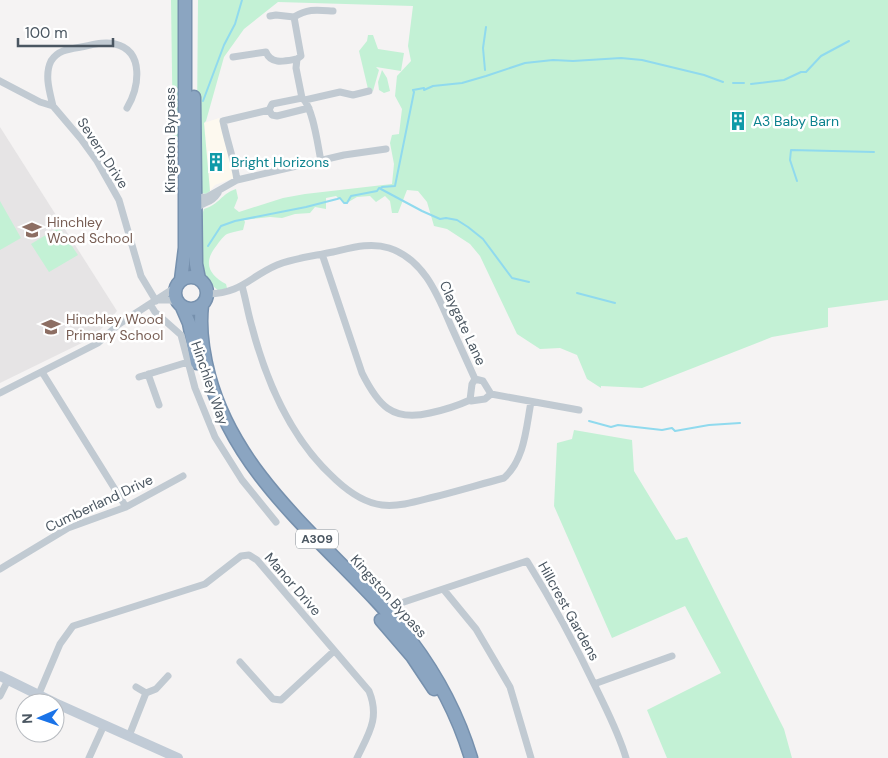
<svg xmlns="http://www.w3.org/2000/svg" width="888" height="758" font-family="'DM Sans',sans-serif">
  <rect width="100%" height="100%" fill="#f5f3f3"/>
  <path fill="#fdf9ef" d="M219,118L234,178L215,185L210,191L204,123Z"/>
  <path fill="#e6e4e5" d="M0,127L117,311L94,337L0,383Z"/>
  <path fill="#c3f1d5" d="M171,0H178V139L173,145Z
    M198,0H888V300L828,308V327L772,337L642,388L601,386V388L587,379L577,355L560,348L540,349L517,334L480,256L470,244L447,229L434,226L427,202L418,191L407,190L398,213H392L390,201L385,196L376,202L370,196L357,197L345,204L336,196L326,198V209L315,207L310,213L295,214L282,218L270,217L244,220L245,222L243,230C238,231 232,232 227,234C222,237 218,244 214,249C203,265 211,276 226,284L227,288L219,291L208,282L203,273L199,239L202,229V215L204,209C220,204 221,194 236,189L238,198L234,208L239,212L283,198L305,194L392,184L394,164L390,143L392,135L399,134L402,109L395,96L397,76L411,61L408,46L413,6L278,2L244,29L224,57L206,121L204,123L210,191L206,194L202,193L199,189L197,120Z
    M368,35H373L378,49L404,53L401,71L376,67L379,70L373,91L368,89L359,51L367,41Z
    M382,70L387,78L390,91L384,93L379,90L378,82Z
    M0,201L21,238L0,250Z
    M59,227L78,255L49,272L31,244Z
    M574,430L632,440L634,471L676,540L687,537L784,729L792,758H667L647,710L721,673L685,606L612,638L554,506L557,443L572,439Z"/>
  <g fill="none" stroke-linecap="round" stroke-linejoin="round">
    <path stroke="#90daee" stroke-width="2" d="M485,70L483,48L486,27
      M733,83H744
      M751,84L784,80L801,72H806L821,56L849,41
      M203,101L224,45L235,24L242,0
      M797,181L790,160L791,150L874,152
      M381,188L382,187L395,186L414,92L413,90L424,88V90L433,86L462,83L486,76L525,63L553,60L573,61L621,58L642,60L704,75L723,82
      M208,246L221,226L235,221L306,207L337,199L340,198L344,203H347L351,196L377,191L379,188L422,211L440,219L446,218L457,220L468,227L483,239L512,278L529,282
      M577,293L615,303
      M589,421L611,427L618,425L662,430L672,428L675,431L709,425L740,423"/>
    <g stroke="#7690ad" stroke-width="15">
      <path id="highway" d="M194,97L196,264L199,279
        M175 293a16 16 0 1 1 32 0a16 16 0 1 1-32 0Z
        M181,280L185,248V0
        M202,305C199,329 203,353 209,376C239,488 343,553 411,641C438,677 458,715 471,758
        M182,307L189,323L197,363
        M381,620L412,656L434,689"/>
    </g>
    <path stroke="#c1cad2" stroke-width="7" d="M270,16L276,15L294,17L301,56L297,59
      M294,17C308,8 318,10 333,11
      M233,57L266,52C271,65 285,61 297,59L296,68L302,98C313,106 318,147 321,161
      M0,81L40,102L53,106L81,139L97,161L119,200L141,276L156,301
      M305,100L340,92L353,95L369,91
      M53,106C50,93 44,75 51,61C58,50 69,49 81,47C92,45 104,41 115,44C145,51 139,88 127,108
      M269,110L272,104L302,98
      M237,180L344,155L386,149
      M193,198L207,197L237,180C234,159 227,141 223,121L269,110L272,115L277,116L309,108
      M196,209C205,200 210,205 218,193
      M322,254L362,373C378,405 392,422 430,413C444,410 457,406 470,400
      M242,286C246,300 248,314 252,327C267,384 291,440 336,480C349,492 365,503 382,505C400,507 418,501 434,497C458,491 481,484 504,478C525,459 526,428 531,402
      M208,294C242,293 249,277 277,265C294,258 314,256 333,252C351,248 370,242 389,248C424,259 438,296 451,326C459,344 467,361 475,379
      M158,300H170L178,303
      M150,304L155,312L181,335L195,388L215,437L242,480L276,522
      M42,372L126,507
      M148,374L159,405
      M139,377L188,362
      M0,393L98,343L119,324L176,287
      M491,394L483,381L475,379L472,384L470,400L471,401L485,399L491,394L579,410
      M0,569L68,528L126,507L183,476
      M444,590L476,629L510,687L531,758
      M383,609L527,561C553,603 576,646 597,690C608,713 619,734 626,758
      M240,662L273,699L281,700L334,651
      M594,684L672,656
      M136,687L146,693L156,689L168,676
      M0,696L8,680
      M38,696L60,644L73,626L205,584L241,556L249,555L257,560L369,691C380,718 369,733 357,758
      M129,736L146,693
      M89,758L104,725"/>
    <path stroke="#c1cbd6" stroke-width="10" d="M0,676L55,703
      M55,703L178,758"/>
    <use href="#highway" stroke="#8ba5c1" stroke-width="12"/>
  </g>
  <defs>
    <g id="building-bare" transform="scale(1.5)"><path d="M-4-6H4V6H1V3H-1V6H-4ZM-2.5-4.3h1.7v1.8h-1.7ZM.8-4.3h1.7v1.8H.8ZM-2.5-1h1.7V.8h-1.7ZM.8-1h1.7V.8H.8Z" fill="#0f9aa8" stroke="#fff" stroke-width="2.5" paint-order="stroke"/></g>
    <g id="school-bare" transform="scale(1.5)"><path d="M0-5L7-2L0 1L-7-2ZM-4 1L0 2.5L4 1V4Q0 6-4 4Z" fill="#8d6e63" stroke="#fff" stroke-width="2.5" paint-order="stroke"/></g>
  </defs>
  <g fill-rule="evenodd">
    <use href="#building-bare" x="738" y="121"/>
    <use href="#building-bare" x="216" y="162"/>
    <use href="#school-bare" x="32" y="230"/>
    <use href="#school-bare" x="51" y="327"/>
  </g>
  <g text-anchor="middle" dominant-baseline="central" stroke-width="5" stroke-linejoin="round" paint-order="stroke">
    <rect fill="#fff" stroke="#808990" stroke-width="1" x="296" y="529.5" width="42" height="19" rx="4"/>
    <g font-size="12" font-weight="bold" fill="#4a5661">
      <text x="317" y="539">A309</text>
    </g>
    <g font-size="14" fill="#0d838f" stroke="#fff" text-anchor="start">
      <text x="753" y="121">A3 Baby Barn</text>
      <text x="231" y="162">Bright Horizons</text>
    </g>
    <g font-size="14" fill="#4a5661" stroke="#fff">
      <text transform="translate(170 140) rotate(-90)">Kingston Bypass</text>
      <text transform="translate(103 153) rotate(57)">Severn Drive</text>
      <text transform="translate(463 323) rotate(65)">Claygate Lane</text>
      <text transform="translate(210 383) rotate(71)">Hinchley Way</text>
      <text transform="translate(99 503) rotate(-25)">Cumberland Drive</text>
      <text transform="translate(293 584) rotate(49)">Manor Drive</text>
      <text transform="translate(389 596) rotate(48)">Kingston Bypass</text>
      <text transform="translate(569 611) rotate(61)">Hillcrest Gardens</text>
    </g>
    <g font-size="14" fill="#785e54" stroke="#fff" text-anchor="start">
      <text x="47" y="222">Hinchley<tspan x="47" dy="16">Wood School</tspan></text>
      <text x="66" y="319">Hinchley Wood<tspan x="66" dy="16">Primary School</tspan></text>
    </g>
  </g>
  <g transform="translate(40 718) rotate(268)"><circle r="24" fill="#ffffff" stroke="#b7bbc0"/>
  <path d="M0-4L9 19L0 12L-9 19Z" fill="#1a73e8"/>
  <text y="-8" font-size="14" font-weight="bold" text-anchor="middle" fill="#4a5661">N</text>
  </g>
  <path d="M18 38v8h95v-8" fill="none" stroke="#4a5661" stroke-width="2.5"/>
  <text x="25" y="38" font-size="15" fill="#4a5661" stroke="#ffffff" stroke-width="4" paint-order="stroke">100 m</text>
</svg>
